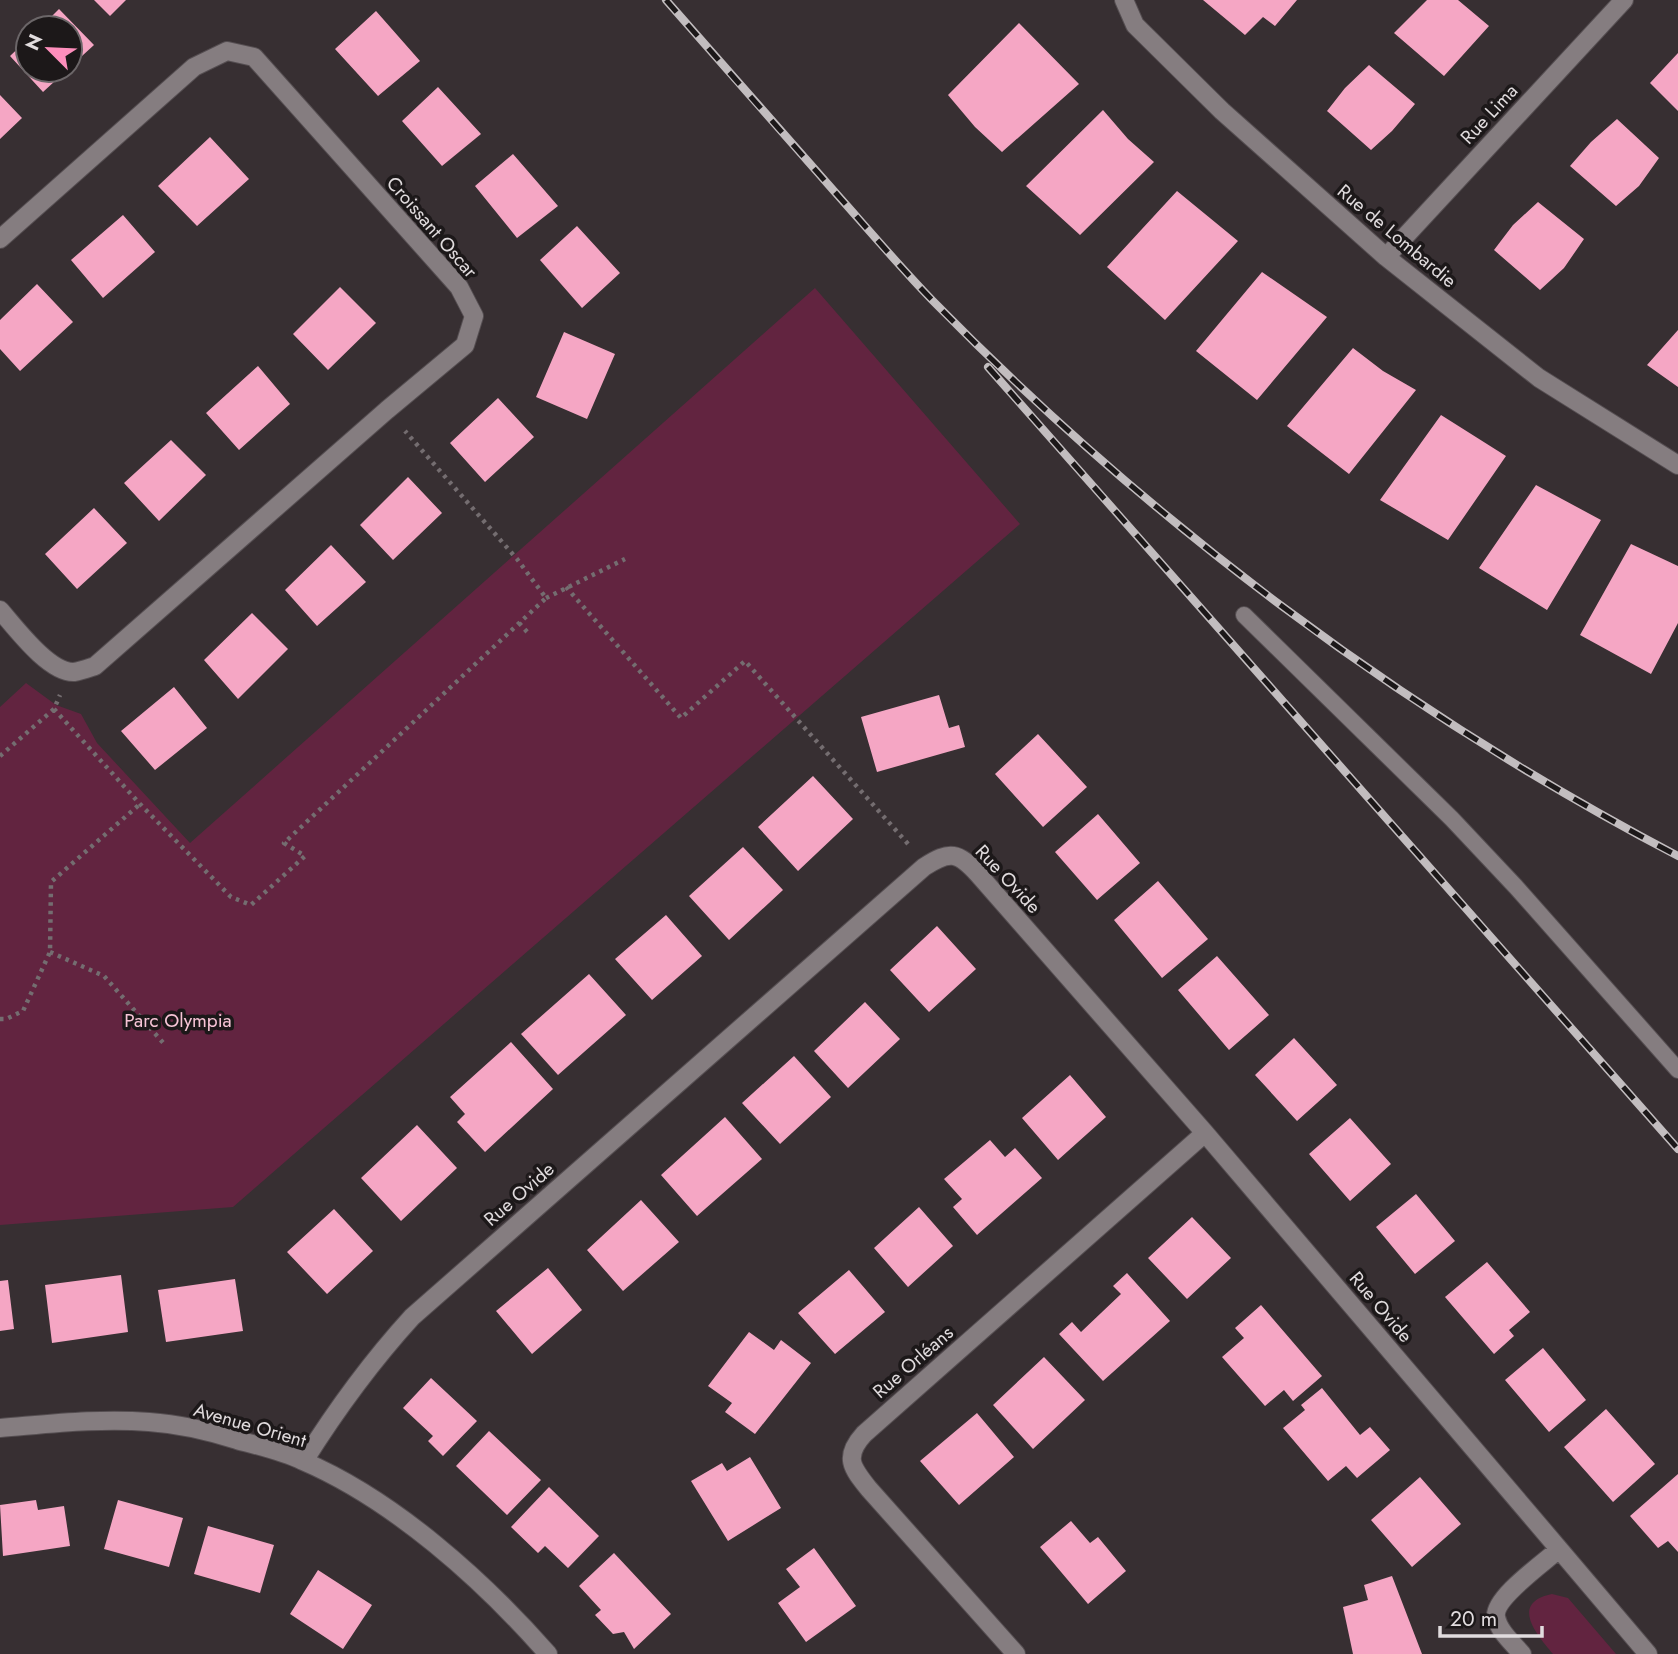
<svg xmlns="http://www.w3.org/2000/svg" width="1678" height="1654" font-family="Jost,sans-serif">
  <rect width="100%" height="100%" fill="#372f32"/>
  <path fill="#622440" d="M815,288L1020,524L233,1207L0,1225V707L26,683L56,705L81,714L97,743L190,843Z
    M1552,1594L1568,1598L1616,1654H1553C1537,1635 1509,1603 1552,1594Z"/>
  <path fill="#f5a6c4" d="M94,0H126L110,16Z
    M1203,0H1297L1275,26L1263,17L1245,35Z
    M1427,0H1458L1489,26L1444,76L1394,33Z
    M59,9L94,45L70,67V28H40Z
    M376,11L420,61L378,96L335,49Z
    M1019,23L1079,84L1002,152L975,127L948,95Z
    M28,39V70H67L43,92L10,56Z
    M1678,53V111L1650,83Z
    M1369,65L1415,104L1392,131L1371,150L1327,111L1345,88Z
    M438,87L481,134L442,166L402,121Z
    M0,95L22,118L0,139Z
    M1103,110L1128,139L1154,162L1080,235L1026,186Z
    M1617,119L1659,158L1639,186L1616,206L1570,166L1591,142Z
    M210,137L249,179L197,226L158,186Z
    M513,154L558,206L517,238L475,186Z
    M1177,191L1238,241L1165,320L1107,267Z
    M1538,202L1584,239L1564,268L1540,290L1494,250L1513,225Z
    M123,215L155,252L103,298L71,260Z
    M577,226L620,273L582,308L540,260Z
    M1262,272L1327,317L1257,400L1196,351Z
    M37,284L73,322L20,371L0,349V320Z
    M340,287L376,323L328,370L293,334Z
    M1678,330V387L1647,365Z
    M564,332L615,354L587,419L536,397Z
    M1353,348L1383,371L1416,390L1349,474L1287,426Z
    M258,366L290,404L239,450L206,413Z
    M498,398L534,437L485,482L450,443Z
    M1441,415L1506,456L1448,540L1380,500Z
    M171,440L206,475L159,521L124,483Z
    M408,477L442,513L393,560L360,525Z
    M1536,485L1601,520L1547,610L1479,568Z
    M94,508L127,543L77,589L45,554Z
    M1631,544L1678,566V623L1651,674L1580,635Z
    M331,545L366,582L317,626L285,590Z
    M252,613L288,649L238,699L204,660Z
    M174,687L207,728L155,770L121,731Z
    M939,695L949,728L959,725L965,747L877,772L861,717Z
    M1038,734L1087,787L1043,827L995,774Z
    M813,776L853,819L798,871L758,827Z
    M1098,814L1140,863L1097,900L1055,852Z
    M743,847L783,890L729,940L689,896Z
    M1158,881L1208,939L1162,978L1114,920Z
    M666,915L702,956L652,1000L615,959Z
    M937,926L976,969L929,1012L890,970Z
    M1217,956L1269,1015L1229,1050L1178,990Z
    M589,974L626,1015L558,1075L521,1034Z
    M865,1002L900,1039L848,1088L814,1051Z
    M1294,1038L1337,1085L1297,1121L1255,1075Z
    M511,1042L553,1089L485,1152L457,1122L465,1114L450,1097Z
    M794,1056L831,1097L780,1144L742,1103Z
    M1070,1075L1106,1117L1058,1160L1022,1118Z
    M725,1117L762,1159L697,1216L661,1175Z
    M1350,1118L1391,1164L1350,1201L1309,1154Z
    M417,1125L457,1168L401,1221L361,1178Z
    M990,1140L1005,1157L1015,1148L1042,1178L977,1235L953,1207L962,1199L944,1179Z
    M1416,1194L1455,1241L1415,1274L1376,1227Z
    M641,1200L679,1242L623,1291L587,1250Z
    M919,1207L953,1246L908,1287L874,1248Z
    M334,1209L373,1251L327,1294L287,1252Z
    M1192,1217L1231,1258L1187,1299L1148,1258Z
    M1487,1262L1530,1312L1509,1330L1514,1336L1494,1354L1445,1297Z
    M548,1268L582,1310L532,1354L496,1311Z
    M849,1270L885,1312L835,1354L798,1313Z
    M1127,1273L1170,1321L1103,1381L1059,1334L1072,1322L1081,1332L1121,1294L1113,1286Z
    M121,1275L128,1332L52,1343L45,1285Z
    M235,1279L243,1331L166,1342L158,1290Z
    M8,1280L14,1329L0,1331V1281Z
    M1261,1305L1322,1376L1293,1401L1284,1390L1265,1406L1222,1357L1244,1338L1235,1328Z
    M749,1332L774,1350L781,1340L811,1363L755,1434L725,1412L732,1403L708,1386Z
    M1543,1348L1586,1400L1549,1432L1505,1380Z
    M1044,1357L1085,1400L1033,1449L993,1405Z
    M431,1378L477,1421L443,1456L428,1441L433,1436L403,1408Z
    M1322,1388L1360,1435L1370,1427L1390,1450L1357,1478L1346,1466L1328,1481L1283,1428L1305,1410L1301,1405Z
    M1606,1409L1655,1464L1613,1502L1564,1447Z
    M977,1413L1014,1457L959,1505L920,1461Z
    M489,1431L541,1480L507,1515L456,1466Z
    M750,1457L781,1508L728,1541L691,1481L722,1463L727,1471Z
    M1678,1474V1552L1668,1541L1658,1548L1630,1516Z
    M1420,1477L1461,1524L1412,1567L1371,1520Z
    M549,1487L599,1536L568,1568L545,1546L538,1553L511,1527Z
    M36,1500L38,1510L64,1506L70,1546L3,1556L0,1505Z
    M118,1500L183,1518L169,1567L104,1549Z
    M1071,1521L1090,1543L1098,1537L1126,1571L1088,1604L1040,1547Z
    M208,1526L274,1545L260,1593L194,1574Z
    M814,1548L856,1606L806,1642L778,1603L800,1587L786,1569Z
    M614,1553L671,1614L634,1649L624,1632L613,1634L595,1615L601,1610L579,1586Z
    M318,1570L372,1605L343,1649L290,1614Z
    M1392,1576L1422,1654H1353L1343,1607L1368,1600L1364,1585Z"/>
  <g fill="none" stroke-linecap="round" stroke-linejoin="round">
    <g stroke="#554e51" stroke-width="18">
      <path id="lane" d="M1244,615L1452,819L1516,887L1678,1070"/>
    </g>
    <g stroke="#554e51" stroke-width="20">
      <path id="street" d="M1124,0L1135,25L1222,111L1386,257L1539,378L1678,465
        M0,239L194,67L227,51L254,57L459,287L474,316L465,345L387,410L95,666C89,668 81,671 74,672C49,673 15,627 0,610
        M1386,257L1624,0
        M0,1428C50,1424 99,1418 149,1422C178,1424 209,1431 237,1440C259,1446 282,1451 303,1461C394,1500 483,1580 548,1654
        M304,1461C336,1410 371,1362 412,1317L924,867C950,850 958,852 978,874L1205,1133L1559,1549
        M1016,1654L869,1489C852,1468 843,1457 864,1434L1205,1133
        M1522,1654C1513,1643 1499,1632 1496,1617C1493,1598 1545,1562 1559,1549L1648,1654"/>
    </g>
    <path stroke="#746d70" stroke-width="4.5" stroke-dasharray="3.5 5" stroke-linecap="butt" d="M566,587L681,718L745,661L909,845
      M546,598L625,559
      M519,623L529,634
      M54,709L140,804L231,897L251,905L305,856L284,843L546,598L517,559L405,431
      M0,756L54,709L60,695
      M50,952L104,976L166,1046
      M0,1019H6L23,1011L50,952L51,882L140,804"/>
    <use href="#lane" stroke="#857d80" stroke-width="16"/>
    <use href="#street" stroke="#857d80" stroke-width="18"/>
    <g stroke="#c2bdbf" stroke-width="8">
      <path id="rail" d="M666,0C722,64 778,128 834,191C867,228 899,266 933,301C1151,523 1403,712 1678,856
        M988,367L1678,1149"/>
    </g>
    <use href="#rail" stroke="#1c1819" stroke-width="5" stroke-dasharray="16" stroke-linecap="butt"/>
  </g>
  <g text-anchor="middle" dominant-baseline="central" stroke-width="7" stroke-linejoin="round" paint-order="stroke">
    <g font-size="19" fill="#e1dcde" stroke="#1c1819">
      <text transform="translate(1489 114) rotate(-47)">Rue Lima</text>
      <text transform="translate(432 227) rotate(49)">Croissant Oscar</text>
      <text transform="translate(1397 236) rotate(40)">Rue de Lombardie</text>
      <text transform="translate(1008 879) rotate(47)">Rue Ovide</text>
      <text transform="translate(519 1194) rotate(-41)">Rue Ovide</text>
      <text transform="translate(1381 1307) rotate(50)">Rue Ovide</text>
      <text transform="translate(913 1362) rotate(-41)">Rue Orléans</text>
      <text transform="translate(250 1425) rotate(16)">Avenue Orient</text>
    </g>
    <g font-size="19" fill="#f7c4d6" stroke="#1c1819">
      <text x="178" y="1020">Parc Olympia</text>
    </g>
  </g>
  <g transform="translate(49 49) rotate(294)"><circle r="33" fill="#1c1819" stroke="#6b6668" stroke-width="2"/>
  <path d="M0-5L12 26L0 18L-12 26Z" fill="#fe8ebc"/>
  <text y="-10" font-size="19" font-weight="bold" text-anchor="middle" fill="#e1dcde">N</text>
  </g>
  <path d="M1440 1626v10h102v-10" fill="none" stroke="#e1dcde" stroke-width="3.5"/>
  <text x="1450" y="1626" font-size="21" fill="#e1dcde" stroke="#1c1819" stroke-width="5" paint-order="stroke">20 m</text>
</svg>
